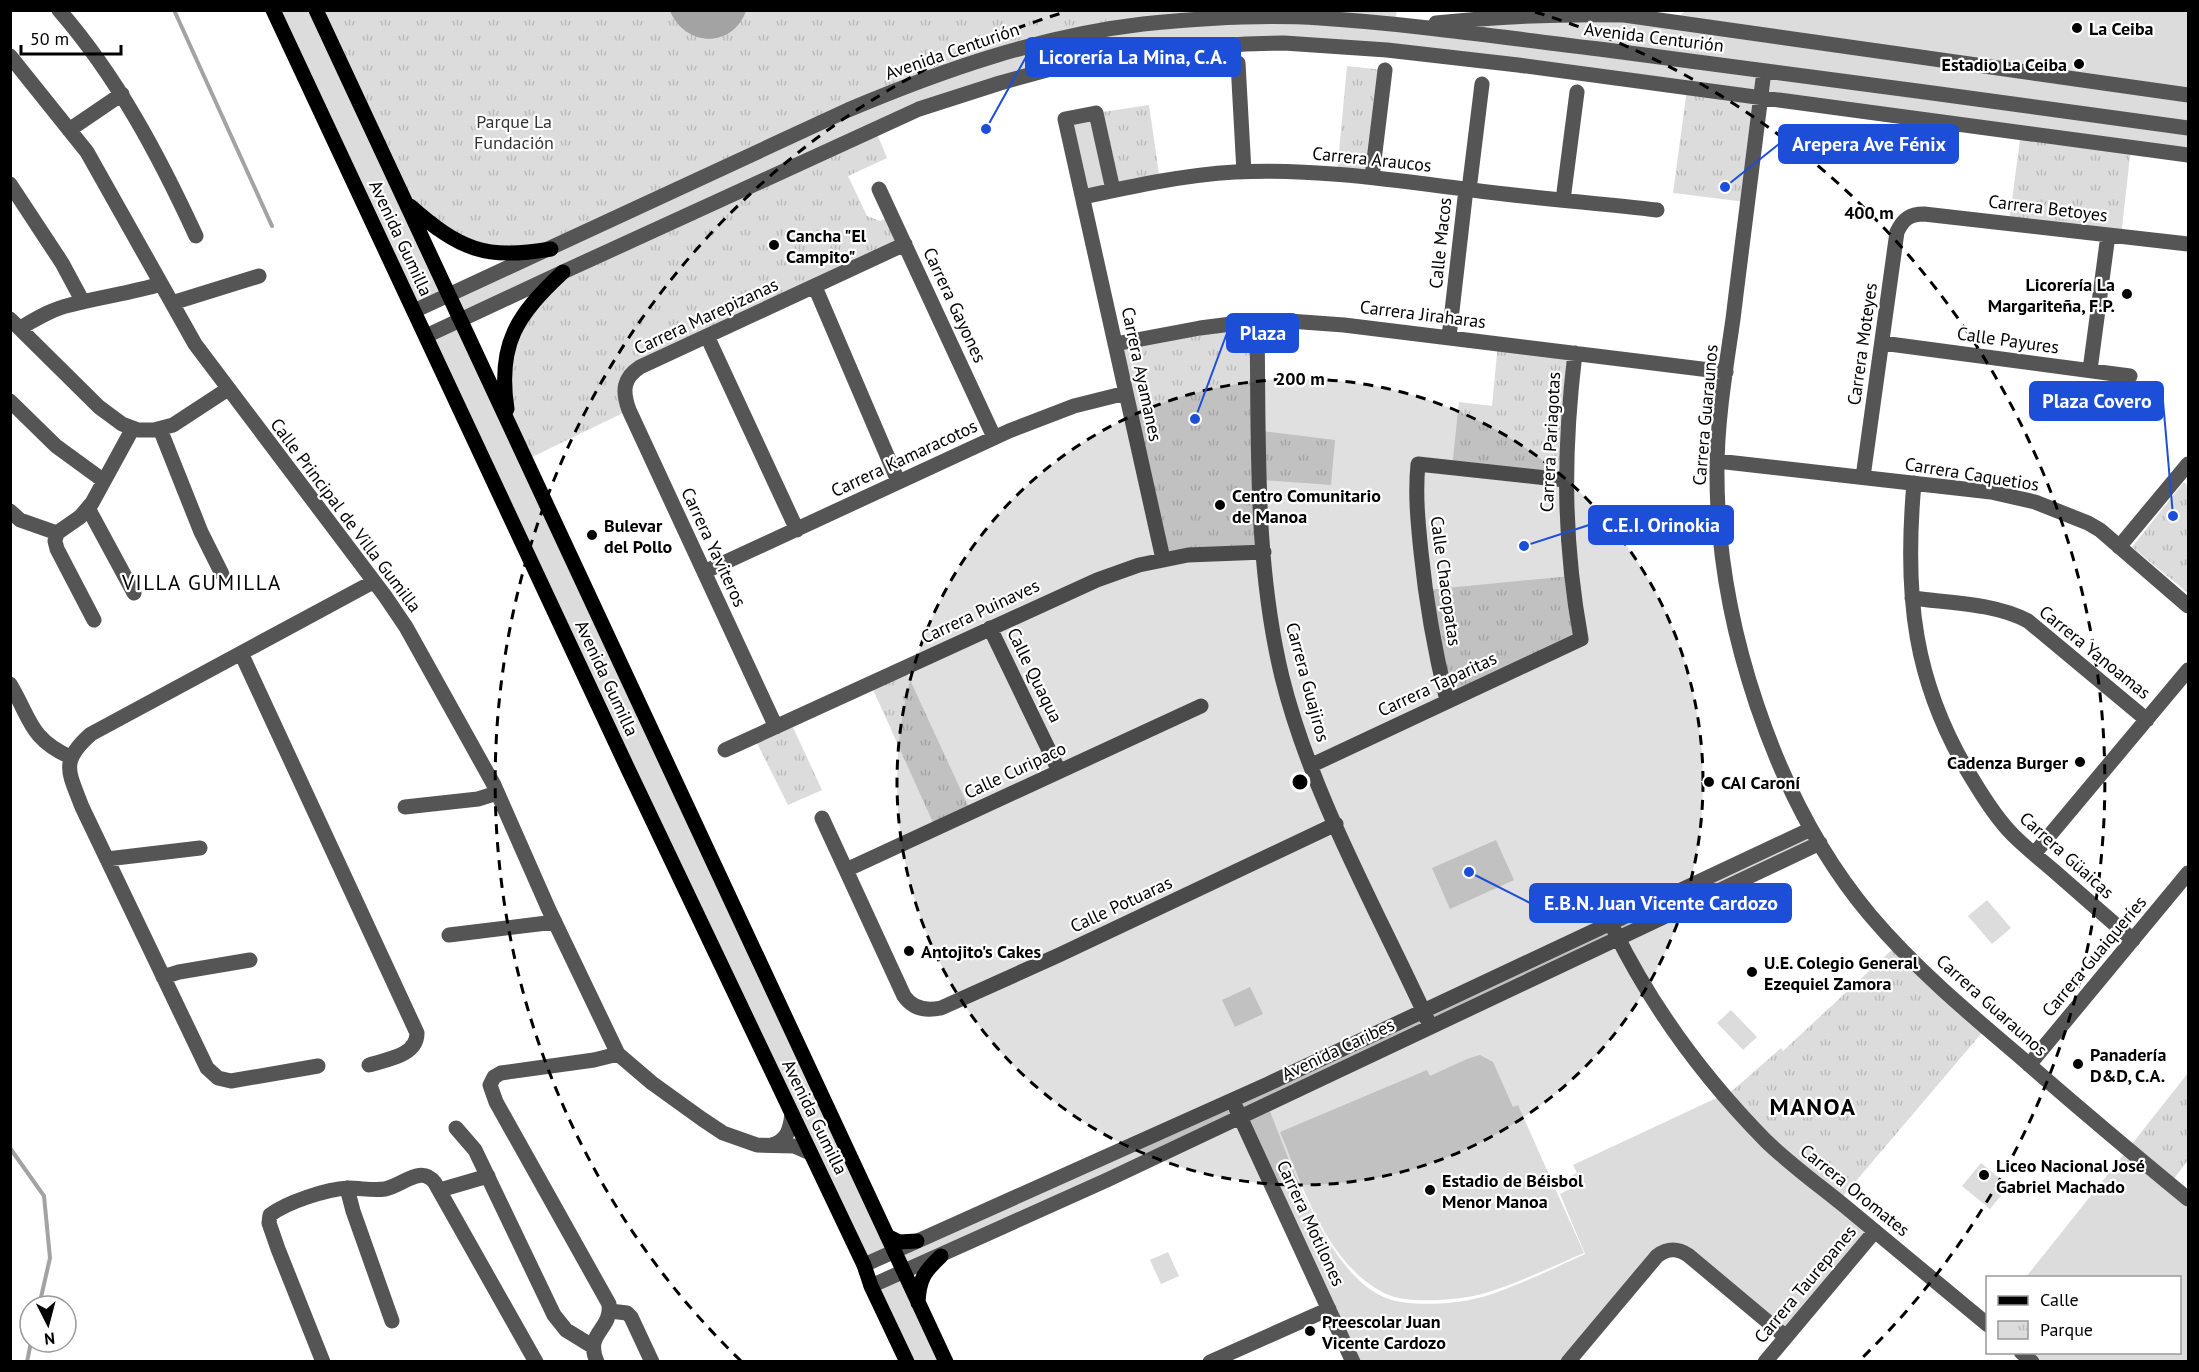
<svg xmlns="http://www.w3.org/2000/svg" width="2199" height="1372" font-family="'PT Sans',sans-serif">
  <defs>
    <pattern id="park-tufts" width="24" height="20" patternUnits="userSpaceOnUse" patternTransform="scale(1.5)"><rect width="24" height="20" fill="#dcdcdc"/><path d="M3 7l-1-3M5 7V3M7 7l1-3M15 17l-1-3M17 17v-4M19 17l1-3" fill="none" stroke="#bbb"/></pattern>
  </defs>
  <rect width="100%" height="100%" fill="#fff"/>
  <path fill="#dcdcdc" d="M1687,10L2188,11V155L1387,50H1161L959,95L461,320L449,295L752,156L1018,48L1197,19L1385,23L1486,17L1672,21Z
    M275,11H314L447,295L415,309Z
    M1096,113L1113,190L1083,197L1065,119Z
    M460,322L892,1251L865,1263L428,337Z
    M1811,829L1820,843L1267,1104C1289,1158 1327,1275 1386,1298C1412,1308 1462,1304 1489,1295C1522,1284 1554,1268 1585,1254L1560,1194L1576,1186L1571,1176L1577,1173L1573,1165L1723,1095L1875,1231L1786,1337L1668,1249L1568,1361H1353L1240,1117L904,1273L894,1252Z
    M1496,840L1514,880L1450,909L1432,868Z
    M1987,900L2011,928L1992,944L1968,916Z
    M1250,987L1263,1014L1235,1027L1222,1000Z
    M1731,1010L1757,1037L1743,1050L1717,1023Z
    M1480,1055L1493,1062L1513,1107L1518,1105L1584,1253C1551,1267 1517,1284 1482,1294C1458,1300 1407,1305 1384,1293C1327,1264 1303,1187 1280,1132L1427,1070L1430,1076L1467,1059Z
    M2128,1149L2188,1199V1361H2032L2021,1353L2180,1352V1278L2026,1277Z
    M1981,1163L2009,1186L1990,1209L1962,1186Z
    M1168,1252L1179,1276L1161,1284L1150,1260Z
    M904,1275L945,1361H912L876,1287Z"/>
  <path fill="url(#park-tufts)" d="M316,11H1397L1394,24L1319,18L1139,25L967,64L551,249L482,251L406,202Z
    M1347,66L1384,70L1371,176L1337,173Z
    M1687,89L1759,98L1746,202L1673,193Z
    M1149,105L1160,181L1120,188L1096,113Z
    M875,129L887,158L848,176L867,216L880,221L891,216L903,243L630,372L627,411L528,459L507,401L513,334L563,273Z
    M2021,132L2131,147L2121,237L2009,223Z
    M1257,321L1264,552L1163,559L1115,344Z
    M1498,343L1575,353L1565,473L1452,468L1459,402L1492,406Z
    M1261,431L1335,440L1331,485L1262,480Z
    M2184,482L2188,486V593L2132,547Z
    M1571,576L1581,639L1447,701L1426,590Z
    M905,669L970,810L935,827L871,685Z
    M790,721L822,790L788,805L754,737Z
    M1898,944L1986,1028L1839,1201L1725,1097L1781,1048L1783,1051Z
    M2188,1073V1160L2170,1184L2128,1149Z"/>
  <path fill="#a3a3a3" d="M670,11H746C732,49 685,47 670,11Z"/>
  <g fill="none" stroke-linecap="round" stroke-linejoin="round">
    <path stroke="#a3a3a3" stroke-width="4" d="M174,10L272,226
      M10,1148L44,1196L50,1258L39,1306
      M27,1362L31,1342"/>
    <path stroke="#555" stroke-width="15" d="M59,10C118,78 159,156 196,236
      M1436,23C1498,16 1561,14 1624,15L2188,95
      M10,56L87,152L195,344L385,596L406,627L494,785L549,910L618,1054L652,1083L702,1119L723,1133L757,1145L794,1146L810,1153
      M1238,63L1244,172
      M1764,71C1754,153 1743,236 1733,319C1726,368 1717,419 1717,469C1716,619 1773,799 1870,915C1914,967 1966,1011 2018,1055C2074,1104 2131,1152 2188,1199
      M69,130L122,94
      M1372,177L1385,70
      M10,184L62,263L83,302
      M879,189L994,437
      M1113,190L1096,113L1065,119L1163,559
      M1469,190L1482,84
      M1083,197C1133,186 1184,175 1235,172C1315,168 1393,180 1472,190C1533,198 1595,203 1657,210
      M1563,200L1577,92
      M815,287L898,481
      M172,303L259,276
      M414,311L848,110C943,70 1040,36 1143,24C1201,18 1261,14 1320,18C1413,24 1506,38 1599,49C1795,74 1992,101 2188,128
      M10,319L99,407L122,424L138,430H154L173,425L228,389
      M1257,321C1259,440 1254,562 1282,677C1311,794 1377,910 1427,1019
      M20,328C36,319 52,309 70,305C100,297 131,293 161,284
      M426,336L563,272L919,109L1000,83L1047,70L1115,56L1161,50L1246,44L1284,43L1387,50L1518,65L2188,155
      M707,336L797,530
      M1449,337L1466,189
      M1882,343L2130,376
      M1115,344L1200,328L1247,322L1289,321L1344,325L1726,372
      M2090,370L2108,235
      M10,401L56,446L104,481
      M160,429L201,532L222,574
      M1717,461L1991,492L2035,502L2088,523L2100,530L2188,606
      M1863,477L1897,232C1903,219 1910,214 1924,214L2188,244
      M1914,483C1904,595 1913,684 1973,780C1985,800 1997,819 2013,835C2026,848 2040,859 2054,871C2080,894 2107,917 2133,940
      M88,508L134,593
      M10,511L20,520L57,533
      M2119,547L2188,464
      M704,572L1009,431L1074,406L1126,393
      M1912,598C1949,603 1994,603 2028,621L2147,720
      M94,620L57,549L55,541L57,533L80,517L92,503L133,428
      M990,628L1059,771
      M241,653L417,1033C417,1056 387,1059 369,1065
      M10,684C31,719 29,738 70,757
      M1447,701C1435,652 1426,602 1421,552C1418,523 1415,494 1418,464L1565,480
      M776,727L629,410C622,391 623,378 640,367L905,244
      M725,750L1097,580L1139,565L1188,555L1264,552
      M1312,765L1581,639C1563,540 1563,453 1575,353
      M405,807L478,799L497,793
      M822,818L904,996C913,1009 927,1011 941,1008L1059,955L1336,824
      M2034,854L2188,670
      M107,859L200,848
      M846,870L1201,706
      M1614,930C1653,1009 1704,1078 1766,1141C1791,1165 1820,1186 1847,1208C1894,1247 1941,1286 1988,1325
      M449,935L555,922
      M163,977L179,972L250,960
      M2029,1065L2188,873
      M318,1066L231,1081L218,1078L207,1068L82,807C69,772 59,762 91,734L373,582
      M1236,1108L1353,1362
      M456,1128L475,1150L554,1315L566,1330L592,1346
      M772,1145C788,1140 790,1129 792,1114
      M347,1188L353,1211L392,1321
      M440,1190L488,1176
      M864,1265L1268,1084L1811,829
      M871,1286L1107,1180L1820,843
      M610,1311L627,1313L631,1317L652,1362
      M2021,1352L2032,1362
      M323,1362L278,1249L269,1223L270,1215C287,1202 327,1189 348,1188C361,1188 373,1191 385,1189C402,1186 421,1164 435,1183L536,1362
      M597,1362C584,1332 612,1331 609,1304L496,1102L490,1085L494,1077L501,1073L594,1060L618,1054
      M1210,1362L1329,1309
      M1568,1362L1657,1256C1668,1248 1677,1248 1688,1255L1786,1337
      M1765,1362L1875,1231"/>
    <path stroke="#000" stroke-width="15" d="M273,10L627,767L864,1265L871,1286L907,1362
      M316,10L946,1362
      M410,206C460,250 485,260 551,249
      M507,409C497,344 517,315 563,272
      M887,1236L899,1242L917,1241
      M918,1303C919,1279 924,1272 941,1256"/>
  </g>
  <circle cx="1300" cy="782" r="403" fill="#000" fill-opacity=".12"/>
  <g fill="none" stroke="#000" stroke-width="3" stroke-dasharray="10 8">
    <circle cx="1300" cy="782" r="403"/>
    <path d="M741 1361A805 805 0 0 1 1065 12M1535 12A805 805 0 0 1 1859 1361"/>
  </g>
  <g fill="#000" stroke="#fff" stroke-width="2">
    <circle cx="2077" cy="28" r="6"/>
    <circle cx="2079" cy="64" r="6"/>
    <circle cx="774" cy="245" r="6"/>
    <circle cx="2127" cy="294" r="6"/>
    <circle cx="1220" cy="505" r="6"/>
    <circle cx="592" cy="535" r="6"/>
    <circle cx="2080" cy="762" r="6"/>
    <circle cx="1709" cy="782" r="6"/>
    <circle cx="909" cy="951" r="6"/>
    <circle cx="1752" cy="972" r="6"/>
    <circle cx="2078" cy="1064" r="6"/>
    <circle cx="1984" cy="1175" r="6"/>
    <circle cx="1430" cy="1190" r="6"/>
    <circle cx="1310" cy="1331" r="6"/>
  </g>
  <g text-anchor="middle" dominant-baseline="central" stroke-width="4.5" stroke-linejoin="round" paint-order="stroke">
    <g font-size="18" font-weight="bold" fill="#000" stroke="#fff" text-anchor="start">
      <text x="2089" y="28">La Ceiba</text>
      <text x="2067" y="64" text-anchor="end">Estadio La Ceiba</text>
      <text x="786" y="235">Cancha "El<tspan x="786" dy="21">Campito"</tspan></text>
      <text x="2115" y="284" text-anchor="end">Licorería La<tspan x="2115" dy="21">Margariteña, F.P.</tspan></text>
      <text x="1232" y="495">Centro Comunitario<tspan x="1232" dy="21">de Manoa</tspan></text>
      <text x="604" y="525">Bulevar<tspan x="604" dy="21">del Pollo</tspan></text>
      <text x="2068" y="762" text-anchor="end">Cadenza Burger</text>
      <text x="1721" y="782">CAI Caroní</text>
      <text x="921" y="951">Antojito's Cakes</text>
      <text x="1764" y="962">U.E. Colegio General<tspan x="1764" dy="21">Ezequiel Zamora</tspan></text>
      <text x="2090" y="1054">Panadería<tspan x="2090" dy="21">D&amp;D, C.A.</tspan></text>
      <text x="1996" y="1165">Liceo Nacional José<tspan x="1996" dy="21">Gabriel Machado</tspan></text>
      <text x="1442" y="1180">Estadio de Béisbol<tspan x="1442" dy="21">Menor Manoa</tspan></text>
      <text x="1322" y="1321">Preescolar Juan<tspan x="1322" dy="21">Vicente Cardozo</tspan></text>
    </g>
    <g font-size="18" fill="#000" stroke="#fff">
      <text transform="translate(1654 37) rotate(7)">Avenida Centurión</text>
      <text transform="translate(952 51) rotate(-19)">Avenida Centurión</text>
      <text transform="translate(1372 159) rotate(6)">Carrera Araucos</text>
      <text transform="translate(2048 208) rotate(7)">Carrera Betoyes</text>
      <text transform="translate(401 238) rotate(65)">Avenida Gumilla</text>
      <text transform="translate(1440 243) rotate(-84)">Calle Macos</text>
      <text transform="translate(955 305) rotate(65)">Carrera Gayones</text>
      <text transform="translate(1423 314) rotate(7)">Carrera Jiraharas</text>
      <text transform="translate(706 316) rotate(-25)">Carrera Marepizanas</text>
      <text transform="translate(2008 340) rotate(8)">Calle Payures</text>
      <text transform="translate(1862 344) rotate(-82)">Carrera Moteyes</text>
      <text transform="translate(1142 374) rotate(78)">Carrera Ayamanes</text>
      <text transform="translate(1705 415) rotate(-85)">Carrera Guaraunos</text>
      <text transform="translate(1550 442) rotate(-87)">Carrera Pariagotas</text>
      <text transform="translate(904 458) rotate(-25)">Carrera Kamaracotos</text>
      <text transform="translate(1972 474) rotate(9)">Carrera Caquetios</text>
      <text transform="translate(346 515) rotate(53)">Calle Principal de Villa Gumilla</text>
      <text transform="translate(714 547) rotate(65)">Carrera Yaviteros</text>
      <text transform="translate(1446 581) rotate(82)">Calle Chacopatas</text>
      <text transform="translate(980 611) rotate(-25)">Carrera Puinaves</text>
      <text transform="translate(2095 652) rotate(39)">Carrera Yanoamas</text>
      <text transform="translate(1035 675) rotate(64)">Calle Quaqua</text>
      <text transform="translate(607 678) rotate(65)">Avenida Gumilla</text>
      <text transform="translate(1308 682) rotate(75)">Carrera Guajiros</text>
      <text transform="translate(1437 684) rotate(-25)">Carrera Taparitas</text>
      <text transform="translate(1015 770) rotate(-25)">Calle Curipaco</text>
      <text transform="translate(2067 855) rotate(42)">Carrera Güaicas</text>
      <text transform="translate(1121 904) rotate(-25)">Calle Potuaras</text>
      <text transform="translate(2094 956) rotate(-50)">Carrera Guaiqueríes</text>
      <text transform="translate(1992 1005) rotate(42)">Carrera Guaraunos</text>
      <text transform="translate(1338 1049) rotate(-25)">Avenida Caribes</text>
      <text transform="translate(815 1117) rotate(64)">Avenida Gumilla</text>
      <text transform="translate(1855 1190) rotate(39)">Carrera Oromates</text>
      <text transform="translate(1311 1223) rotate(65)">Carrera Motilones</text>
      <text transform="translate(1805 1284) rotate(-50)">Carrera Taurepanes</text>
    </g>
    <g font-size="18" fill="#333" stroke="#fff">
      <text x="514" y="121">Parque La<tspan x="514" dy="21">Fundación</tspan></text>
    </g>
    <g font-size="21" letter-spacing="1.5" fill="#000" stroke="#fff">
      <text x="202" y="582">VILLA GUMILLA</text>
    </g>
    <g font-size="24" font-weight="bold" letter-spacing="1.5" fill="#000" stroke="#fff">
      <text x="1813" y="1106">MANOA</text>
    </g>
  </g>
  <circle cx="1300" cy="782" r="9" fill="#000" stroke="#fff" stroke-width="3"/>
  <g font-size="18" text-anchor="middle" font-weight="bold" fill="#000" stroke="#fff" stroke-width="4.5" stroke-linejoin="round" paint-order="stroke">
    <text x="1869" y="219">400 m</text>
    <text x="1300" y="385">200 m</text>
  </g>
  <path fill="none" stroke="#1d4ed8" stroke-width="2" d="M986 129L1026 57M1725 187L1779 144M1195 419L1227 333M2173 516L2163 401M1524 546L1589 525M1469 872L1530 903"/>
  <g fill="#1d4ed8" stroke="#fff" stroke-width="2">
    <circle cx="986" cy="129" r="6"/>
    <circle cx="1725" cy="187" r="6"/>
    <circle cx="1195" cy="419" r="6"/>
    <circle cx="2173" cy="516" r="6"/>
    <circle cx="1524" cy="546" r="6"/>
    <circle cx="1469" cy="872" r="6"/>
  </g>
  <g fill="#1d4ed8" stroke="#1d4ed8" stroke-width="2">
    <rect x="1026" y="38" width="214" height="38" rx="6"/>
    <rect x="1779" y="125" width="179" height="38" rx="6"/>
    <rect x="1227" y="314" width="71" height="38" rx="6"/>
    <rect x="2030" y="382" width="133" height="38" rx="6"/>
    <rect x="1589" y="506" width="144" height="38" rx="6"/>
    <rect x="1530" y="884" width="261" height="38" rx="6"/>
  </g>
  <g font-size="20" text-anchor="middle" font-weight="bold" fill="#fff">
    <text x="1133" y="64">Licorería La Mina, C.A.</text>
    <text x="1869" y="151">Arepera Ave Fénix</text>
    <text x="1263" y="340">Plaza</text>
    <text x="2097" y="408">Plaza Covero</text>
    <text x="1661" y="532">C.E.I. Orinokia</text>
    <text x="1661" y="910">E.B.N. Juan Vicente Cardozo</text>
  </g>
  <rect width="2199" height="1372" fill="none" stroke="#000000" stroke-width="24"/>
  <rect x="1986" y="1276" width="195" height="78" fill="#ffffff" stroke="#999999" stroke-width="1.5"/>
  <rect x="1998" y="1296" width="30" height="9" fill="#000000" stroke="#999999" stroke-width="1.5"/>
  <text x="2040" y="1306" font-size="18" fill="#000000">Calle</text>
  <rect x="1998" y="1321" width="30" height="18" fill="url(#park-tufts)" stroke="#999999" stroke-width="1.5"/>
  <text x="2040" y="1336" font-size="18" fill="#000000">Parque</text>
  <g transform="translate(48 1324) rotate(174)"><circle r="28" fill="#ffffff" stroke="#999999" stroke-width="1.5"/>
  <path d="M0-4.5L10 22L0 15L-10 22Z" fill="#000000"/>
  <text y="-9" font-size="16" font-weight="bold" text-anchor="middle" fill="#000000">N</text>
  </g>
  <path d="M21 45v9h100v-9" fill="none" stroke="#000000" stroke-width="3"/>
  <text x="30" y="45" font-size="18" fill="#000000" stroke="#ffffff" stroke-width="4.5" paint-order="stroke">50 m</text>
</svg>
